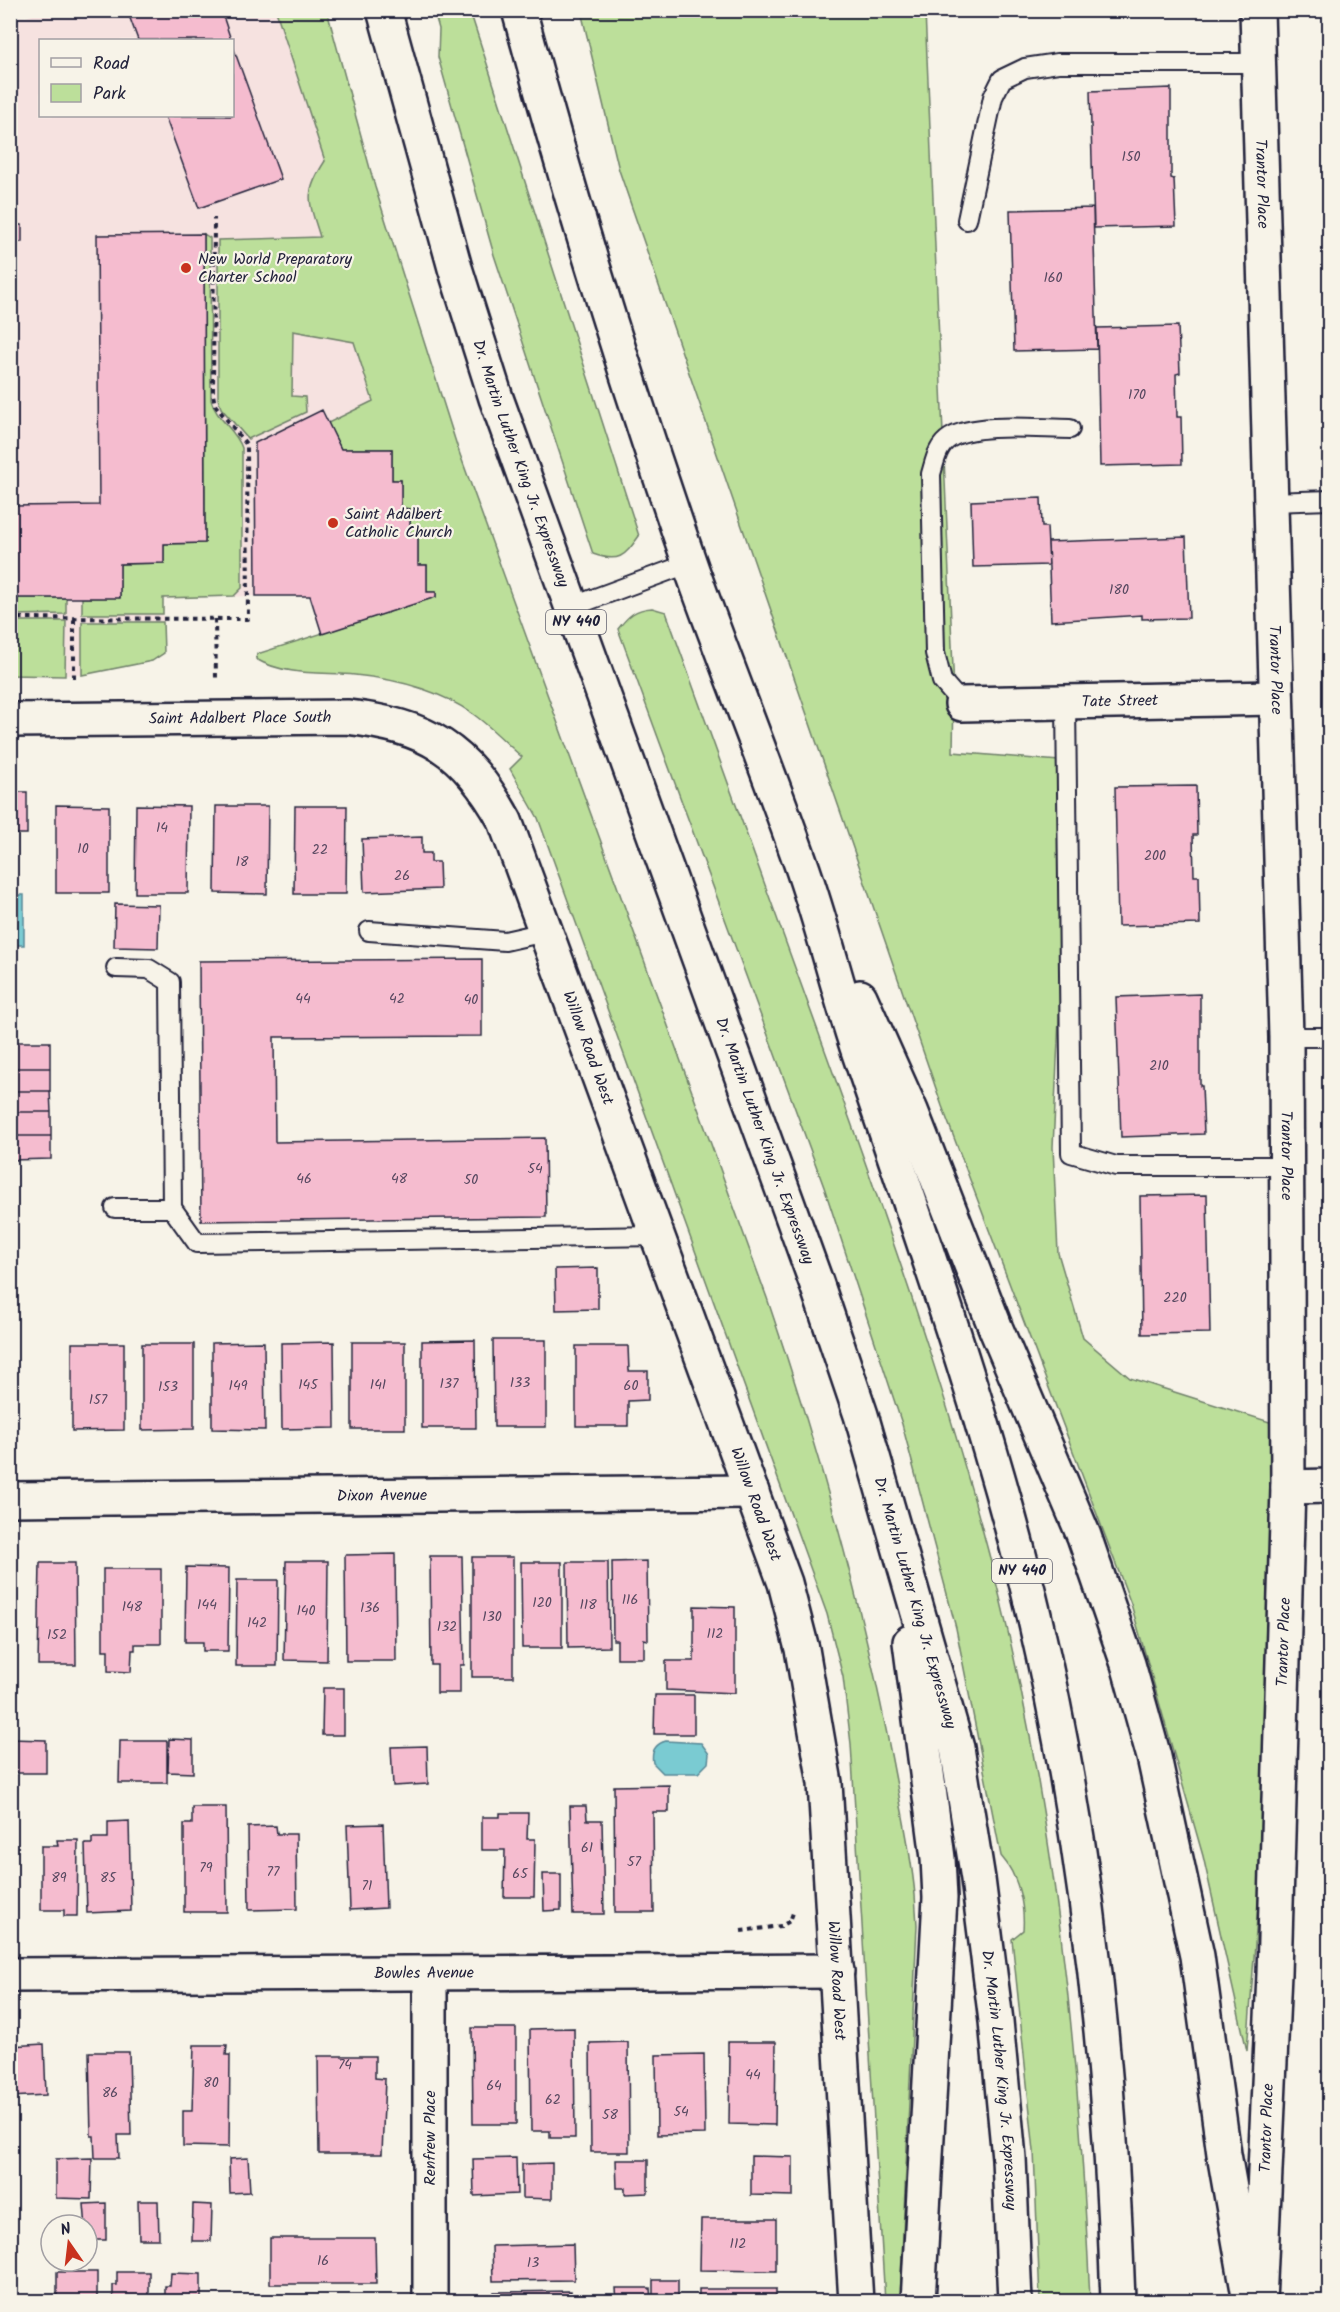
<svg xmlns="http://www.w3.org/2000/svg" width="1340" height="2312" font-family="Kalam,sans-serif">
  <rect width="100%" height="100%" fill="#f7f3e8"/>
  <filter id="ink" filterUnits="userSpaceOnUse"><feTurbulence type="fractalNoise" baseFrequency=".0167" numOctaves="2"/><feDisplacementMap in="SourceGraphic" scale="12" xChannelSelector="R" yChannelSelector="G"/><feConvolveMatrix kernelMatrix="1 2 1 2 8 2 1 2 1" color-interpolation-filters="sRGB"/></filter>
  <g filter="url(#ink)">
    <path fill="#f6e2e0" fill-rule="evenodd" d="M32,10L276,11L396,375L370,388L374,401L328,423L255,443L256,596L163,598L164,653L160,657L82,675H11L10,16L26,17L32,15ZM40,40H232V116H40Z"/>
    <path fill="#bcdf9a" stroke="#6f806a" stroke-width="1.5" d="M276,11H327L375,187L458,449L767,1298C819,1450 863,1607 893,1765C901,1808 911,1851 915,1895L917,1925L900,2301H885L851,1744L843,1677L827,1614L538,818L510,769L522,757C506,743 490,726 473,714C439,690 396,679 355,675C322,672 285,676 256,659L257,654L436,597V592H427V565H418V537L410,536V509L401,508V480H392V449H341L328,423L373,401L354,342L293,331L292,396L305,397L306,412L248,439L221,408L218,399V240L320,237C309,201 303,195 325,161Z
      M434,11H470L639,536C624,557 619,563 593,554L494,255L438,57L439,29Z
      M581,11H925L954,692L953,752L1071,762L1053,1147L1058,1253L1083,1338L1130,1378L1276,1424L1267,1784L1247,2051L1203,1856L1131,1604L942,1106L619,170Z
      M204,234L210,238L211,400C216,419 236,430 242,448V588L234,596L163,598V614H82V598L120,597V564L164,563V544L205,543Z
      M10,598H66V614L11,615Z
      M652,608L666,612C721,764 776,916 831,1067C904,1269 975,1472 1019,1681C1062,1886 1081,2093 1090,2301H1040L1034,2151L1012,1939L1023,1930C1025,1905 1018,1875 1001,1856L956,1628L902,1424L824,1187L618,629C628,616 635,609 652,608Z
      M11,621H66L65,676L11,675Z
      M82,622H163L164,653L152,661L82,675Z"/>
    <path fill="#7acbd2" stroke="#578796" stroke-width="1.5" d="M11,895H24V945H11Z
      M666,1741L701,1743L709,1754L708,1763L698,1773H663L653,1763C651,1752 655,1744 666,1741Z"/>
    <path fill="#f5bccf" stroke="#22223b" stroke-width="1.5" d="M127,10H221L231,40H138Z
      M232,44L281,179L199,208L165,116H232Z
      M1171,88V178L1174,179L1176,226L1094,228L1090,91Z
      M10,203H13L14,225H22V242H14V265H10Z
      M1093,208L1097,349L1014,351L1010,210Z
      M204,234L205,543L164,544V563L120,564V598H10V506L99,505L97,235Z
      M1178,326L1180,373L1176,374L1177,417H1181L1182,464L1100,466L1097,328Z
      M322,410L341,449H392V480H401V508L410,509V536H418V565H427V592H436V597L322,634L310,596H256L255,443Z
      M1041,498L1042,527H1047L1049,565L973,567L971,501Z
      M1186,537L1189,618L1142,619V615L1051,621L1048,542Z
      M1196,786L1197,835H1193L1194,876H1199L1200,924L1118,926L1115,787Z
      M10,792H27V834H10Z
      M56,805L109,806V893H56Z
      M136,805L189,806L188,893H135Z
      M216,806H268L267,894L215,893Z
      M295,806H347L346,894H294Z
      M422,837V853H431V862H439L440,889L364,892L362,839Z
      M115,904L159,905L158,948L114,947Z
      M482,959V1036L274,1037L275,1142L545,1138L546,1217L201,1221L199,961Z
      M1200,994V1086H1202L1204,1134L1121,1137L1116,997Z
      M10,1042H50V1068H10Z
      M10,1068H50V1091H10Z
      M10,1091H50L51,1112H10Z
      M10,1112H51V1136H10Z
      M10,1136H51V1159L10,1160Z
      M1207,1195L1210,1333L1142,1334L1140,1196Z
      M598,1268V1309L556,1310L555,1269Z
      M475,1340L476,1428H422V1341Z
      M493,1340H546V1427H494Z
      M264,1342L265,1430L212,1429V1343Z
      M334,1342L335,1428L282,1429L281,1343Z
      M352,1342H405V1429H352Z
      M72,1343H124V1430L72,1431Z
      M142,1344H194V1429L142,1430Z
      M576,1346H628L629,1371H648V1400L628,1401V1426H576Z
      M395,1554L396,1661H346L345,1555Z
      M430,1556H462L464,1665H460V1693H437V1665H431Z
      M472,1557H513V1677H472Z
      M286,1561H328L327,1661L284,1660Z
      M647,1561L648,1640L644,1639V1658H617V1640H613L612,1562Z
      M521,1562H562V1648H522Z
      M567,1562H608L609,1647L568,1648Z
      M40,1563H75L76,1665H38Z
      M186,1567L229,1568L228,1651H203V1642H185Z
      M103,1569H161V1644H135V1650H132L131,1672L108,1671V1650H103Z
      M237,1580H278L277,1666H236Z
      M694,1606L735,1607V1693L666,1690V1661H694Z
      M323,1688H344V1735H322Z
      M655,1695H694V1734H654Z
      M10,1739L46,1740V1773H10Z
      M169,1739L193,1740V1773L168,1772Z
      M120,1741H167V1783H119Z
      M427,1746L428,1784L393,1786L391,1747Z
      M669,1785V1812H653L654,1912H615L614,1786Z
      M570,1806H586L587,1820H602L604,1914H573Z
      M192,1807H226L227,1912H184V1824H192Z
      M500,1813H528L527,1839H535L534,1897H504L505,1850H482V1817H500Z
      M129,1821L131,1911L87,1913L85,1844H92V1838H108V1822Z
      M383,1824L386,1908L350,1910L347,1825Z
      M276,1826L277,1834H296L297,1909L249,1910L248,1827Z
      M57,1840H78L77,1916H64V1910H41V1846H58Z
      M543,1874H561V1910L544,1911Z
      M472,2028H516V2124H473Z
      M574,2028L575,2138H550V2131H531L530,2029Z
      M628,2042L629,2152H591L590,2043Z
      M728,2042H776L775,2125L729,2124L730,2056H728Z
      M44,2044L46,2095L10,2097V2046Z
      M194,2045H227L226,2055H230L229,2147L183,2146V2111H192Z
      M89,2052H129L131,2135H118L119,2158H95L94,2136H91Z
      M704,2054L705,2134L657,2135L656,2055Z
      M318,2056H375V2078L385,2079L382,2154H319Z
      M751,2156L793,2157V2196L751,2195Z
      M92,2158L91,2199L56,2198V2159Z
      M248,2158L250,2192L230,2193L229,2159Z
      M516,2158L517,2194L474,2196L473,2159Z
      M616,2160H648V2193L625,2194V2188H617Z
      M552,2163V2199L522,2198V2164Z
      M138,2201H158L159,2239H139Z
      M106,2203V2240H87L84,2204Z
      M193,2204L212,2205L211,2241H192Z
      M701,2219H776V2271L700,2270Z
      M270,2238H375L376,2284H270Z
      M573,2244L574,2280L493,2281L492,2246Z
      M57,2272H97V2302H57Z
      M117,2272H149V2302H113V2285H117Z
      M171,2273L201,2274V2302H165V2286H170Z
      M653,2280H678V2302H653Z
      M616,2288H650L651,2302H617Z
      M699,2289H776V2302H699Z
      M571,2291V2302H494V2292Z"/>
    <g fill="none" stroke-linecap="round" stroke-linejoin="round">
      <g stroke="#22223b" stroke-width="22">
        <path id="lane" d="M967,220L993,97L1002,79L1025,68L1058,63H1258
          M1271,502L1330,500
          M571,607L690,563
          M1066,702L1071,1153L1116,1166H1287
          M962,704L942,681L935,653L931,474C935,461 937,446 950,438C975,422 1039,429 1070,429
          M369,931L505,941L545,932
          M116,968L149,969L170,982L172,1208
          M1286,1037H1330
          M115,1208H172L197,1243L659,1236"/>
      </g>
      <g stroke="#22223b" stroke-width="38">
        <g id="street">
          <path id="s1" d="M1257,10L1286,1037L1288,1487L1274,1974L1259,2302"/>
          <path id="s2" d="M962,704L1276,698"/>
          <path id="s3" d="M10,720L347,717C428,726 465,749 505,821L785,1583L802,1649L825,1783L856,2302"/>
          <path d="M1288,1487L1330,1486"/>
          <path id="s4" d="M10,1499L752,1492"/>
          <path id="s5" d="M10,1975L837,1971"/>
          <path d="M430,1975V2302"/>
        </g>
      </g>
      <g stroke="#22223b" stroke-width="38">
        <g id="highway">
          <path id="s6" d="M384,10L455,268L496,398L816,1282L861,1415L957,1748L978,1879L996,2021L1009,2158L1015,2302"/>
          <path d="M519,10C570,199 628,385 692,570C727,668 766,764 800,861C823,925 838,992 860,1056C923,1241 989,1424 1034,1615C1087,1841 1111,2070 1118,2302"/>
          <path d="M860,997L911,1111L996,1329L1084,1536L1128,1664L1154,1757L1197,1956L1224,2154L1250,2302"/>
          <path d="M910,1642L938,1858L940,1898L918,2302"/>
        </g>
      </g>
      <path stroke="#22223b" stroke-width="4" stroke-dasharray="4.5 4.5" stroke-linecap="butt" d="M10,618L248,619L247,445L215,405L213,394L214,218
        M215,619L216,678
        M74,678V618
        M741,1931L781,1926L790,1921L794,1910"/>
      <use href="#lane" stroke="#f7f3e8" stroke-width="18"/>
      <use href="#street" stroke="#f7f3e8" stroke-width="33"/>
      <use href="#highway" stroke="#f7f3e8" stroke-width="33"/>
    </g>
  </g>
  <g fill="#c8321e" stroke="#f7f3e8" stroke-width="2">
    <circle cx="186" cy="268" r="6"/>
    <circle cx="333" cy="523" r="6"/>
  </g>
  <g text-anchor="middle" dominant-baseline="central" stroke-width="4.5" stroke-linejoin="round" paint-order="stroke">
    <g font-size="14" fill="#574860">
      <text x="1131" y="157">150</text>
      <text x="1053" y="278">160</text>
      <text x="1137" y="395">170</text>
      <text x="1119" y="590">180</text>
      <text x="162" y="828">14</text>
      <text x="83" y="849">10</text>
      <text x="320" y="850">22</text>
      <text x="1155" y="856">200</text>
      <text x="242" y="862">18</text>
      <text x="402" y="876">26</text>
      <text x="303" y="999">44</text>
      <text x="397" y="999">42</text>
      <text x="471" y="1000">40</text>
      <text x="1159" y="1066">210</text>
      <text x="535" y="1169">54</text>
      <text x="304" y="1179">46</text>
      <text x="399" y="1179">48</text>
      <text x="471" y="1180">50</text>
      <text x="1175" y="1298">220</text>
      <text x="520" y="1383">133</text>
      <text x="449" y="1384">137</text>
      <text x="308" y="1385">145</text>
      <text x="378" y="1385">141</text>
      <text x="238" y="1386">149</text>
      <text x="631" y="1386">60</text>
      <text x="168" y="1387">153</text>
      <text x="98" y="1400">157</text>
      <text x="630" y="1600">116</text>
      <text x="542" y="1603">120</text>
      <text x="207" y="1605">144</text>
      <text x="588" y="1605">118</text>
      <text x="132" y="1607">148</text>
      <text x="370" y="1608">136</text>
      <text x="306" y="1611">140</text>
      <text x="492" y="1617">130</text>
      <text x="257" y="1623">142</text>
      <text x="447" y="1627">132</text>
      <text x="715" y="1634">112</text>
      <text x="57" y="1635">152</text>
      <text x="587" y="1848">61</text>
      <text x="634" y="1862">57</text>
      <text x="206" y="1868">79</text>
      <text x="273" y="1872">77</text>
      <text x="520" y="1874">65</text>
      <text x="59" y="1878">89</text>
      <text x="108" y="1878">85</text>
      <text x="367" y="1886">71</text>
      <text x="345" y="2065">74</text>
      <text x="753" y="2075">44</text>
      <text x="211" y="2083">80</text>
      <text x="494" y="2086">64</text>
      <text x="110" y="2093">86</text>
      <text x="553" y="2100">62</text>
      <text x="681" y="2112">54</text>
      <text x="610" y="2115">58</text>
      <text x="738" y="2244">112</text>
      <text x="323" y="2261">16</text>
      <text x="533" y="2263">13</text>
    </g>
    <g fill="#f7f3e8" stroke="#62616f" stroke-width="1.5">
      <rect x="546" y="610" width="60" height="24" rx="4.5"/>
      <rect x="992" y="1559" width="60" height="24" rx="4.5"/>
    </g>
    <g font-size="15" font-weight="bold" fill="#22223b">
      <text x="576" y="622">NY 440</text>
      <text x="1022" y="1571">NY 440</text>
    </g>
    <g font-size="16" fill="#22223b" stroke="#f7f3e8">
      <text stroke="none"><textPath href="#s1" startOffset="174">Trantor Place</textPath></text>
      <text stroke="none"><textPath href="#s6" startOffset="474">Dr. Martin Luther King Jr. Expressway</textPath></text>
      <text stroke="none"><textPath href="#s1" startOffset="660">Trantor Place</textPath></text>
      <text stroke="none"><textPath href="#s2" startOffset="158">Tate Street</textPath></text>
      <text stroke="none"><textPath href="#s3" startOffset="230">Saint Adalbert Place South</textPath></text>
      <text stroke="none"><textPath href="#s3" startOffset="778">Willow Road West</textPath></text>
      <text stroke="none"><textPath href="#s6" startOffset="1194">Dr. Martin Luther King Jr. Expressway</textPath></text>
      <text stroke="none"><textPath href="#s1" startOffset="1146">Trantor Place</textPath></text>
      <text stroke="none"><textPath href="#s4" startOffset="372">Dixon Avenue</textPath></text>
      <text stroke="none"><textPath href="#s3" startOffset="1264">Willow Road West</textPath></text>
      <text stroke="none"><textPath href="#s6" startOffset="1680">Dr. Martin Luther King Jr. Expressway</textPath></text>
      <text transform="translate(1284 1642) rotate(-88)">Trantor Place</text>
      <text stroke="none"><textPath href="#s5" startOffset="414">Bowles Avenue</textPath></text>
      <text stroke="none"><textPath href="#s3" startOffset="1750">Willow Road West</textPath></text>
      <text stroke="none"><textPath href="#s6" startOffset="2166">Dr. Martin Luther King Jr. Expressway</textPath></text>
      <text transform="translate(1267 2128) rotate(-88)">Trantor Place</text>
      <text transform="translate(430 2138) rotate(-90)">Renfrew Place</text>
    </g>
    <g font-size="16" fill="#22223b" stroke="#f7f3e8" text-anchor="start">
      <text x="198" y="259">New World Preparatory<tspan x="198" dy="18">Charter School</tspan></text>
      <text x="345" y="514">Saint Adalbert<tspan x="345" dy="18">Catholic Church</tspan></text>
    </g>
  </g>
  <rect width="1340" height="2312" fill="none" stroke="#f7f3e8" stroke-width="36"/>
  <rect x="18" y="18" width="1304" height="2276" fill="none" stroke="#22223b" stroke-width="2" filter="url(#ink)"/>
  <rect x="39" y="39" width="195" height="78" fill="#f7f3e8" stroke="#a29fa3" stroke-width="1.5"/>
  <rect x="51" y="58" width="30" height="9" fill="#f7f3e8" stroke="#a29fa3" stroke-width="1.5"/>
  <text x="93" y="69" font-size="18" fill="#22223b">Road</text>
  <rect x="51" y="84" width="30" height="18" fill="#bcdf9a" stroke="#a29fa3" stroke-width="1.5"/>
  <text x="93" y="99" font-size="18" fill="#22223b">Park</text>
  <g transform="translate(69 2243) rotate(346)"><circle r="28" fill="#f7f3e8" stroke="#a29fa3" stroke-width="1.5"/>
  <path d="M0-4.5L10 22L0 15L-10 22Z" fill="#c8321e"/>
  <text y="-9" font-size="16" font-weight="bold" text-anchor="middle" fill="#22223b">N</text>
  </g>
</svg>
